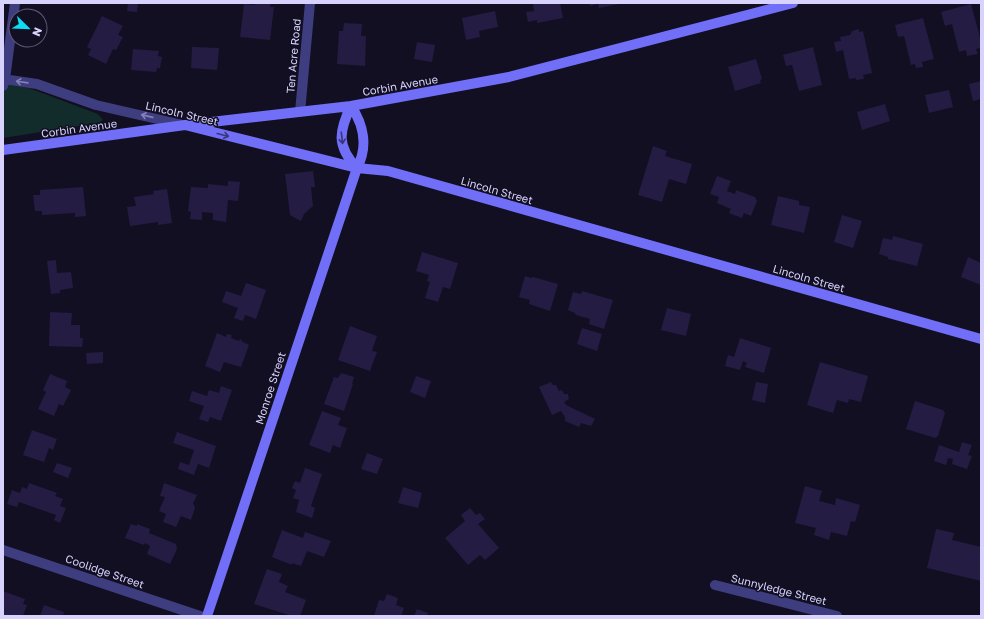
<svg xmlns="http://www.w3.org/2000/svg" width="984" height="619" font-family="'Golos Text',sans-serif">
  <rect width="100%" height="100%" fill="#120f23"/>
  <path fill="#122c2b" d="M3,84L29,88L98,114L103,120L98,123L3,138Z"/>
  <path fill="#241c43" d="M128,3H138L137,12L127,11Z
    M255,3H271L270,7H274L270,40L240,37L244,4L255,5Z
    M533,3H560L563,18L537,23V20L528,22L526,12L534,11Z
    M590,3H619V4L599,8L598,4L590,6Z
    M971,4L981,41V48L976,49L978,54L967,56L966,50L959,52L952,24L945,26L941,12Z
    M495,11L498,27L479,31L480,37L466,40L462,18Z
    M102,16L123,26L118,35L123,37L116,50L113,49L106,64L88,55L91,49L87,47Z
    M923,18L934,59L922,62L923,67L916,68L915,64L911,65L904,36L898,37L895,25Z
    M344,23L362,24L361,36H366L365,66L337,64L339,31H343Z
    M859,29V32L863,31L872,73L863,75L864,79L856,80V78L849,79L843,50L836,52L834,42L841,41L840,37L850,35L852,31Z
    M417,42L435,45L432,62L414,59Z
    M192,47L219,48L217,70L191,68Z
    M813,47L822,85L799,91L792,65L786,66L783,55Z
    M133,49L159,51L158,56L162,57L160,68H157L156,72L131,70Z
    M756,59L762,79L760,80L761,83L735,91L728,67Z
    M981,81V99L973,101L969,84Z
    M949,90L953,107L929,113L925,95Z
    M885,104L890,121L862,130L857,112Z
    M653,146L667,151L665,156L692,164L686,184L669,179L662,202L638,195Z
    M313,171L315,187H311L313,206L304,214L301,221L290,215L285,174Z
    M717,176L731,181L727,191L735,194L736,190L755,197L757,201L751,216L744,213L742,218L729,213L731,209L717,203L719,197L710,194Z
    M228,181L240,182L238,201L228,200L226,222L213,220V213L202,212V220L190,219L191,212L188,211L191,187L208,188V184L228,186Z
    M83,187L86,216L75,217V213L42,215V211H35L33,195H40V190Z
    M167,189L172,223L158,225V222L130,226L127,207L136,206L134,197L154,194L153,191Z
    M778,196L799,201V205L810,207L804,233L771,225Z
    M842,215L862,221L853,248L834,242Z
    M893,236L923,244L917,266L888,259V257L879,254L883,238L892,240Z
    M422,252L458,263L450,289L443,287L438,302L425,298L430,282L427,281L429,275L416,271Z
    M968,257L981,263V285L961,277Z
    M56,260L57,273L71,272L73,288L60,290V293L51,294L47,261Z
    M525,276L531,278L533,277L558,284L550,311L529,304L530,300L519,297Z
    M246,283L266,290L256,319L245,315L243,321L234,318L238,308L222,302L226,291L241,296Z
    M582,291L613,300L604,329L589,324L590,319L576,315L575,313L568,310L573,292L581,294Z
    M667,308L691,314L686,336L661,330Z
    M50,312L72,313L71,325H80V338H83L82,347L49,346Z
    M350,326L377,336L372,351L377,352L370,371L338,360Z
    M582,328L602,334L597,351L577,344Z
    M217,333L226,337L227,334L232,335L231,338L239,341L240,339L243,342L249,345L241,367L224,362L220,372L205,366Z
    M740,338L771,348L764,373L745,367L747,363L743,361L740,370L725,366L728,355L734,357Z
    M103,352V363L87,364L86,353Z
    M820,362L868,376L861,402L849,399L848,403L837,400L833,413L807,405Z
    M341,373L354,377L352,384H353L344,411L324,404L334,377L338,378Z
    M50,374L67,381L65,387L71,390L63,406L59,404L54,416L38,409L46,392L43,390Z
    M416,376L431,381L425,398L410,392Z
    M551,382L553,385H556L559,391L562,390L564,394H568L569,399L564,402L566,405L595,419L591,426L581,423L579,427L565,421V417L561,411L552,415L539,387Z
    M756,382L768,384L765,403L752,400Z
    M221,386L232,390L221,421L210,417L208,422L199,419L204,406L189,401L192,391L207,396L209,390L219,393Z
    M915,401L943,410L945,413L938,436L935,438L906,429Z
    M322,411L341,418L338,425L347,428L340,448L333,445L330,453L309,445Z
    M32,430L57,439L53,450L49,448L44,462L23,455Z
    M177,432L216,446L209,468L198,464L194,475L178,469L180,462L189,465L194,450L173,443Z
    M962,442L972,445L968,455L972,456L967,469L952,464L953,459L948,458L946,465L934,461L939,445L959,452Z
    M367,453L383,459L377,474L361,469Z
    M57,463L72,468L68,478L53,472Z
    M305,468L322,474L311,506L315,508L312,518L296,512L299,500L293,498L296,490L292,488L295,481L300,483Z
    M29,483L57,493L55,496L63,499L60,506L66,508L60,523L54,520L56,515L19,502L17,507L7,504L12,490L20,493L22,487L27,489Z
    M164,483L197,495L193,503L195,508L191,520L181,516L176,527L163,522L166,514L159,511L165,497L160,496Z
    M805,486L822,491L819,501L835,505L836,498L860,505L855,522L851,521L847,536L831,532L829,540L814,535L816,528L795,523Z
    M403,487L422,493L418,508L398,503Z
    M470,508L476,515L480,513L485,519L478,524L499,548L485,560L480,555L468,565L445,538L465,521L461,515Z
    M131,524L137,526V524L150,529L149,533L176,544L177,549L170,564L147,554L150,546L145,543L144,545L125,538Z
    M936,529L954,533L952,540L981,547V581L927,568Z
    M282,530L303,538L305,532L331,541L324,557L307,551L301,566L292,563V565L272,557Z
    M267,569L282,574L279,582L288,586L285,592L306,600L300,616H292L254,604Z
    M3,591L25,599L23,604L27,605L23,616L3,615Z
    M387,594L398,598L396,605L404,608L401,616H374L379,600L384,601Z
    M44,605L64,612L63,616H40Z
    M417,609L428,613L427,616H414Z"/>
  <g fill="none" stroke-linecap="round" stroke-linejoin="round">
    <path stroke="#3e3d7f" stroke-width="10" d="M3,79L37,84L96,105L183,125
      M3,86L5,79L15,3
      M300,112L310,3
      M3,550L200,616
      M715,585L837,616"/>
    <path stroke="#716ff8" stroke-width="10" d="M185,125L357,168L388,171L981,339
      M3,150L185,125L351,106L509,77L793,3
      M207,616L357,168C368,147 364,125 351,106C339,131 336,146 357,168"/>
  </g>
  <defs><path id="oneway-shaft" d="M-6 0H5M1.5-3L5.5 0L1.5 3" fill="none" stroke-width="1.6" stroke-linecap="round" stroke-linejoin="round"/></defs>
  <g stroke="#8380b8">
    <use href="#oneway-shaft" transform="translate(22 82) rotate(-172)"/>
    <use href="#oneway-shaft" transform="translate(147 116) rotate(-167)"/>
  </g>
  <g stroke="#383578">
    <use href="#oneway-shaft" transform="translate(223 135) rotate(14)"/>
    <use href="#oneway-shaft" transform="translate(342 138) rotate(83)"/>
  </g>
  <g text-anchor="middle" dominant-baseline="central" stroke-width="3" stroke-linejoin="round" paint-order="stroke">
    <g font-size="11" fill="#d7d3fd" stroke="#120f23">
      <text transform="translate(293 56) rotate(-85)">Ten Acre Road</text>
      <text transform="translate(400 85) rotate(-10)">Corbin Avenue</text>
      <text transform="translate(182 113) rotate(13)">Lincoln Street</text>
      <text transform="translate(79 128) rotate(-8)">Corbin Avenue</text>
      <text transform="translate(497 190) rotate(16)">Lincoln Street</text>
      <text transform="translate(809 278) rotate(16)">Lincoln Street</text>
      <text transform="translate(270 388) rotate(-72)">Monroe Street</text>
      <text transform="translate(105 571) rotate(19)">Coolidge Street</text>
      <text transform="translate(779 589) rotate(14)">Sunnyledge Street</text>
    </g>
  </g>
  <rect width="984" height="619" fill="none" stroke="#d7d3fd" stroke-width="8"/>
  <g transform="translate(28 28) rotate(113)"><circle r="19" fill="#120f23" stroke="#615d7a"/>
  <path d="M0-3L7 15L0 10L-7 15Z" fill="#0cdbf0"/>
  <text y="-6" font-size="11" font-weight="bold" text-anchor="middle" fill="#d7d3fd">N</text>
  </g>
</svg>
